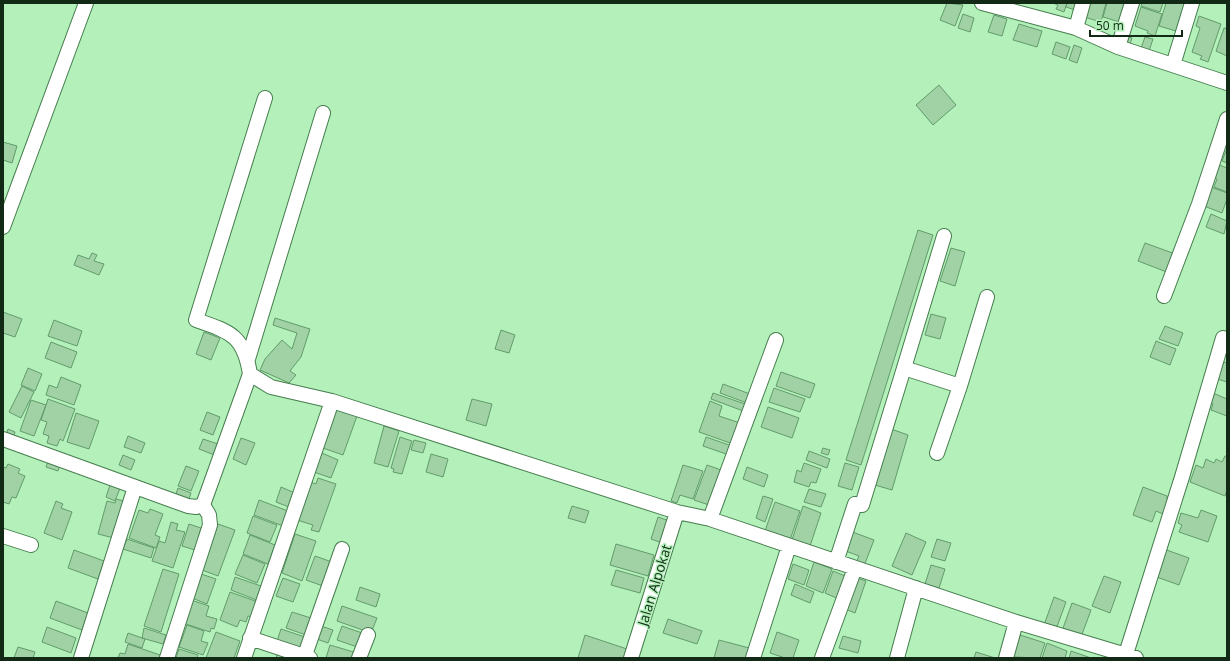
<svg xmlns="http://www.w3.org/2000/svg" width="1230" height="661" font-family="'Open Sans',sans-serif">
  <rect width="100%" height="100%" fill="#b3f0ba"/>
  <path fill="#a0d2a5" stroke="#629c6a" d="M947,3L963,5L955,26L940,20Z
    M1053,3H1067L1064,12L1056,9L1058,5Z
    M1067,3H1081L1078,11L1066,7Z
    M1085,3H1106L1101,22L1081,16Z
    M1107,3H1130L1123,23L1103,17Z
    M1142,3H1163L1160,12L1141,6Z
    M1166,3H1188L1185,13L1182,11L1176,31L1159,26Z
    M1141,7L1162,14L1155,36L1147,33L1148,31L1135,26Z
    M963,14L974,18L970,32L958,28Z
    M994,15L1007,19L1002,36L988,32Z
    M1199,16L1221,24L1208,62L1200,59L1202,56L1192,52L1200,28L1196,26Z
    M1019,24L1042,31L1037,47L1013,40Z
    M1224,28L1227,29V56L1216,51Z
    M1125,36L1132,38L1130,44L1123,42Z
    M1145,37L1153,39L1149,51L1141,48Z
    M1056,42L1070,47L1066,59L1052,54Z
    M1074,45L1082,48L1077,63L1069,60Z
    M939,85L956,105L933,125L916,105Z
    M3,142L17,146L12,163L3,160Z
    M1227,148V163L1222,161Z
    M1217,164L1227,168V192L1214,187L1217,179L1212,177Z
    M1211,187L1227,193V199L1222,213L1204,206Z
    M1211,214L1227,221L1224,234L1206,227Z
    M918,230L933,235L861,465L846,460Z
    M1145,243L1178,255L1172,274L1138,261Z
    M951,248L965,252L955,286L940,281Z
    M92,253L97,255L94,261L104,264L99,275L74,265L78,255L89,259Z
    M3,312L22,319L15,337L3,333Z
    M931,314L946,318L940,339L925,335Z
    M275,318L310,329L301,357L290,371L296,375L289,383L260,370L265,359L282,340L292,349L297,333L273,325Z
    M54,320L82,331L77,346L48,336Z
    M1165,326L1183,333L1178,346L1159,339Z
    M501,330L515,335L509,353L495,349Z
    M204,332L220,338L211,360L196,354Z
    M1156,341L1176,349L1170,365L1150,357Z
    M51,342L77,352L71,368L45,358Z
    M1224,362L1227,363V382L1217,379Z
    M28,368L42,374L35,391L21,385Z
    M781,372L815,384L810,398L776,386Z
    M61,377L81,385L74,405L46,395L49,385L57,388Z
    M723,384L750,394L747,403L720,393Z
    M22,386L34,392L21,418L9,412Z
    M774,388L805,399L800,412L769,402Z
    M713,393L748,405L746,412L711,399Z
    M1213,393L1227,399V416L1211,410L1213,404L1209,402Z
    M48,399L75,409L63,441L60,439L57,446L47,443L49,436L43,434L47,422L41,420Z
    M472,399L492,404L486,426L466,420Z
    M31,400L46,405L34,436L20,431Z
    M710,401L722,406L719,416L740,423L733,444L699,432Z
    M768,407L799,418L792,438L761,427Z
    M333,408L357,416L343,455L320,447Z
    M207,412L220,417L213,435L200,430Z
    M76,413L99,421L89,449L67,442Z
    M384,426L399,431L388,467L374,463Z
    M8,429L15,432L13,438L6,435Z
    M891,429L908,435L892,490L875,485Z
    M128,436L145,443L141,453L124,447Z
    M400,437L412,441L402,474L393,472L394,469L391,468Z
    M706,437L732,446L729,455L703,446Z
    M241,438L255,443L246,465L233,459Z
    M203,439L221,445L217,456L199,449Z
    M414,440L426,443L423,453L411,450Z
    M823,448L830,450L828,455L821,453Z
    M809,451L830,459L827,468L806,460Z
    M322,453L338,460L331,478L314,472Z
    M431,454L448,459L443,477L426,472Z
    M123,455L135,460L131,470L119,465Z
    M1225,456H1227V490L1225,496L1190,482L1196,465L1203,468L1206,459L1214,463L1216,459L1222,462Z
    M48,461L60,465L58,471L46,467Z
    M804,463L821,469L816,483L811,482L809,487L794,482L797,470L801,472Z
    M845,463L859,467L852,490L838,486Z
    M8,464L20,469L18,473L25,476L16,498L12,497L9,504L3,502V467L6,468Z
    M683,465L703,471L693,499L680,495L677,503L671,501Z
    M707,465L724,471L712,506L694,500Z
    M186,466L199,471L191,491L178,486Z
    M747,467L768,475L764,487L743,479Z
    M318,478L336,484L319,532L311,530L313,525L297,520L310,482L316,484Z
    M111,482L121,486L115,501L106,497Z
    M281,487L295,493L289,507L276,502Z
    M1143,487L1167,496L1168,516L1156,511L1152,522L1133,515Z
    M178,488L191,493L189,499L176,494Z
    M809,489L826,494L821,507L804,502Z
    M763,496L773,499L765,522L756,518Z
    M116,499L124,501L114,538L98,534L107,501L115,503Z
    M259,500L288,511L283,526L254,515Z
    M56,501L63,504L61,508L72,512L62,540L44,533Z
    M775,502L800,511L790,540L765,531Z
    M572,506L589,511L585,523L568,518Z
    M803,506L821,513L809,549L791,543Z
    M150,509L163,514L155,535L160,537L156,548L129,538L139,510L148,513Z
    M1201,510L1217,516L1208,542L1179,532L1182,525L1178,523L1181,513L1198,518Z
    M253,516L277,525L270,542L247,533Z
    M658,517L672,522L665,544L651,539Z
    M171,522L178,524L176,530L185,532L173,568L152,561L159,541L165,543Z
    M189,524L201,528L195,550L182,546Z
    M218,524L235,530L218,576L202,570Z
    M850,531L874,540L864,566L856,563L859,556L843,550Z
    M906,533L926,542L912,575L892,566Z
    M295,534L316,541L302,581L282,573Z
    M250,535L275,545L268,564L243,554Z
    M127,539L154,548L151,558L123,549Z
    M937,539L951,543L945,561L931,557Z
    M616,544L654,555L648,576L610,565Z
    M1161,548L1189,558L1179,585L1151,575Z
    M74,550L104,561L98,579L68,568Z
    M243,555L265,564L257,583L235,574Z
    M315,556L332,562L323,586L306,580Z
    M814,562L832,569L823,593L806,586Z
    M793,564L809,570L804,585L788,579Z
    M931,565L945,569L939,588L925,584Z
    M163,569L179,574L161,632L144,626Z
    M616,570L644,578L640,593L611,585Z
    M833,571L850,578L841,600L825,593Z
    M201,574L216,579L207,604L192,598Z
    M1104,576L1121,582L1110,613L1092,606Z
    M235,577L264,587L259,601L231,590Z
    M283,578L300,584L293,602L276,596Z
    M857,578L866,581L855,613L845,609Z
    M795,584L814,592L810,603L791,595Z
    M360,587L380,594L376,607L356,600Z
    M230,592L258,602L252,617L248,616L246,622L240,620L237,627L220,620Z
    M1054,597L1066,602L1055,632L1043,628Z
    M191,600L209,606L206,616L217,619L214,629L211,628L210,632L183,623Z
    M56,601L88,613L82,630L50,618Z
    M1072,603L1091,610L1081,637L1062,631Z
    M342,606L377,618L371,633L337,621Z
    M292,612L311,618L306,635L286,628Z
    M668,619L702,631L697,644L663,633Z
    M187,625L204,631L201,641L208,643L203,655L179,647Z
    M318,625L333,630L328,643L314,638Z
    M342,626L365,634L360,648L337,640Z
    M47,627L76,638L71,653L42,642Z
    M144,628L166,635L163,644L142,638Z
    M281,629L305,637L300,652L276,644Z
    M216,632L240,641L234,658H206Z
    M777,632L799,640L793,658H785L770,653Z
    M128,633L145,639L142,648L125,642Z
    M585,635L627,649L624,658H578Z
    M1020,635L1045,643L1040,658L1013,657Z
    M843,636L861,641L858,653L839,648Z
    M719,640L753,649L751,658H714Z
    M1047,643L1067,651L1065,658H1042Z
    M128,644L160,655L159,658H118L120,653L125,654Z
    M330,645L357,653L356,658H326Z
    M18,647L35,652L33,658H14Z
    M179,649L198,655L197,658H176Z
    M1071,651L1091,658H1069Z
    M278,652L295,658H276Z
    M976,652L995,658H974Z"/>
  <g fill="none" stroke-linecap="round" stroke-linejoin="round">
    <g stroke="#457d4d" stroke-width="16">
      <path id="street" d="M982,3L1076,28L1118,47L1227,83
        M1076,28L1083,3
        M1118,47L1132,3
        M1173,65L1192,3
        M3,227L86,3
        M1164,296L1199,204L1227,119
        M248,359L323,113
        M904,368L944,236
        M250,374C244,336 231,332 196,320L265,98
        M3,439L188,506L196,507L203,505
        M937,453L960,386
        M203,505L250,374L271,387L332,401L677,512L710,519L1016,622L1136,658
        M710,519L776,340
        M3,536L31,545
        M836,562L855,504L862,505L904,368L960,386L987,297
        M250,638L310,658
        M1126,654L1182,477L1223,338
        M305,655L342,549
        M81,658L135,487
        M167,658L210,525L209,515L203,505
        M244,658L332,401
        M359,658L368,635
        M631,658L677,512
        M753,658L789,546
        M822,658L855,568
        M897,658L916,588
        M1006,658L1016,622"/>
    </g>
    <use href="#street" stroke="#fff" stroke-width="14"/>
  </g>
  <g text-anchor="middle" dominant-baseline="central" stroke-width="3" stroke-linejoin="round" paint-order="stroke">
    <g font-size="14" fill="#112915" stroke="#b3f0ba">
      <text transform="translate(654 585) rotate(-73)">Jalan Alpokat</text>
    </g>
  </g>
  <rect width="1230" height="661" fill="none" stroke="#112915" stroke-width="8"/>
  <path d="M1090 30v6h92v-6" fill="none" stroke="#112915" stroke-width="2"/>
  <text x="1096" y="30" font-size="12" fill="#112915" stroke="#b3f0ba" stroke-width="3" paint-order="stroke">50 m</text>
</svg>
